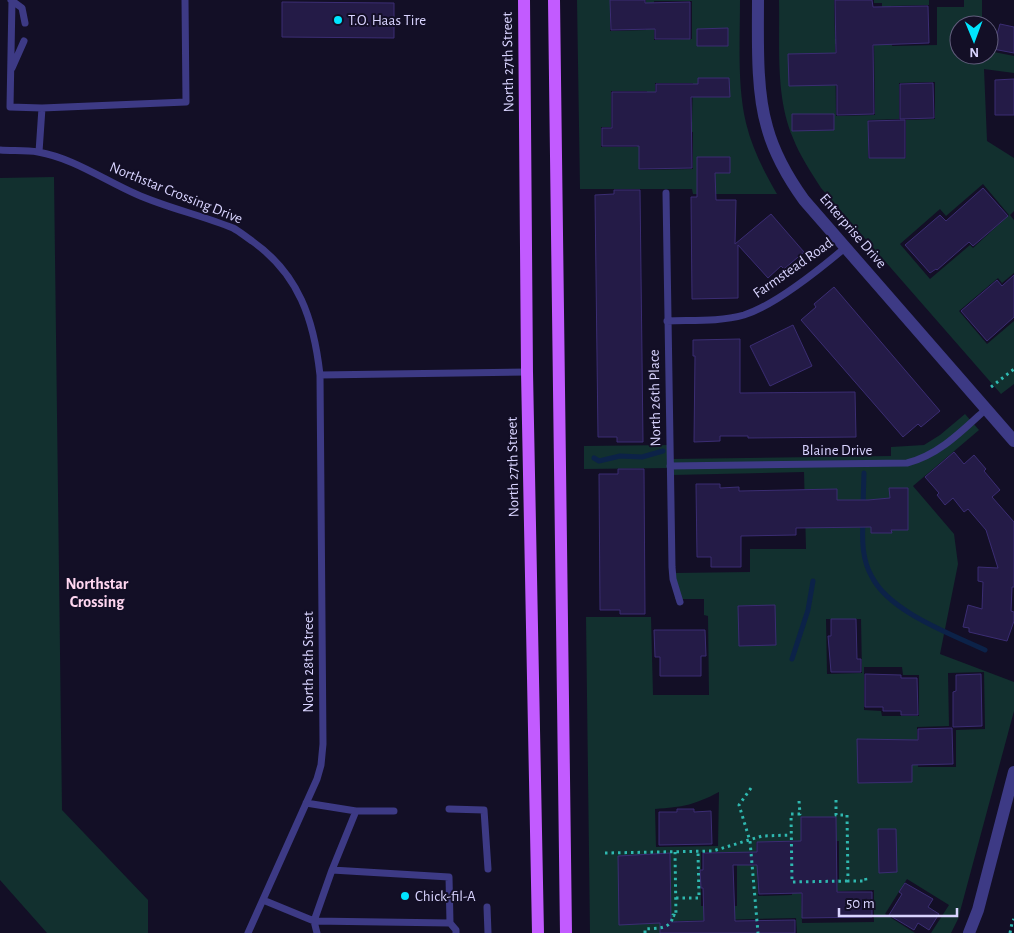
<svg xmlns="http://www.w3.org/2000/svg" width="1014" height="933" font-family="'Alegreya Sans',sans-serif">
  <rect width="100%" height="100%" fill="#130f26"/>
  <path fill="#12302f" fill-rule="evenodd" d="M577,0H610V31L646,30V0H740C740,39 737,85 746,123C752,148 764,172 777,194H693L692,189H580ZM654,1H692V39L654,40ZM655,83H693L692,122L655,121ZM611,91H647V129L637,130V147H601V127H611ZM639,131L693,132V169L639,170Z
    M779,0H834L835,39H874L882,19V3H874V0H929V5L891,6L892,46L937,45V7H964V0H982V25H959V55H989V51L1014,56V73L984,69L987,141L1014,158V211L1010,215L1014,220V273L1002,283L998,278L959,311L987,344L1014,321V384L1001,394L821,188C811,172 800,156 793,138C775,96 780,45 779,0ZM874,43L875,115L836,116L835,44ZM935,82V119L906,120V158H868V120L899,119V83ZM983,184L1009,215L973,248L970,245L930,279L900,244L940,209L946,216Z
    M54,177L62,810L148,900V933H47L0,880V178Z
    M965,414L979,430L913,486L954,534L958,564L940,654L1014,682V711L958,919L951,933H931L949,905L907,879L885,914L915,933H797L796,918L677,921V933H590L586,617H651L653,695H709L708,616L704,615V599H675V573L750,572V549H806L804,472L671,475L670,468L584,469V446L671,445L672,459L891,456V447L924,445L940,435ZM826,619H861L862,673L827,674ZM864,667H902L903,675H919V716H882L881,711L864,710ZM984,672L985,729L956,730V767H918L917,727L949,726L948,673ZM719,792L718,846L656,847L655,809C683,807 694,805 719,792ZM790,841L792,895L758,896L756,842ZM839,841V879L800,880L799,842ZM701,852H737V906H701ZM670,853L671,923H643L642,854ZM874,890V922L802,923L801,892Z"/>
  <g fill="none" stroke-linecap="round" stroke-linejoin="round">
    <path stroke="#0c2248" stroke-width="5" d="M594,458L599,461L620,456L642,457L663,451
      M863,505L864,473
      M863,521C862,540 862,560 872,577C890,612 951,634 985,650
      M792,659L808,610L813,581"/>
  </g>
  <path fill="#241b47" stroke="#3b2d73" d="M610,0H645V3L690,2V39H655V29L611,30Z
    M835,0H872L873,7L928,6L929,43L873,45L874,114L837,115V85L789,86L788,54L836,53Z
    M282,2L394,3V38L282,37Z
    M1000,24L1014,27V53L993,49Z
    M728,28V46H697V29Z
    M698,78H729L730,97H691L692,168L639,169V146H602V128H612V92H656V84H698Z
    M1014,79V115H995V80Z
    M933,83L934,118L900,119V84Z
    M792,114H834V130L792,131Z
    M905,120V158H869L868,121Z
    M697,157H730V173H715L716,200H736L735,244L771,214L804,252L784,269L781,266L768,278L738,245V298L692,299L691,197H697Z
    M983,188L1008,216L973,246L969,242L937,270L936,269L930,273L905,245L940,215L946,221Z
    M614,190H640L643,442H617V437H598L595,195L614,194Z
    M1014,275V317L987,341L961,311L997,280L1002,286Z
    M834,287L940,411L921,427L918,424L903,437L801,320L816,307L814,304Z
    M793,325L812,366L770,386L750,346Z
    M740,339V393L855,392L856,437L748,438V436H720V441L694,442L695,356H693V340Z
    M954,452L964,464L974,455L986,469L984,471L1000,490L992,497L1014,522V587H1012L1011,611L1014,612V621L1007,641L969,632V628L963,627L968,605L982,609L983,582L978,581V567L998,568L986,530L968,509L964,512L953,498L945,505L937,495L939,493L925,477Z
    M618,469H644L645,614H620V610H600L599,474H618Z
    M696,484H720V488L739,487V491L837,489V500H868L890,498L889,488H908V530H891L892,533H871V527L796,528V535L741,536V567H711V557H697Z
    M775,605L776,645L739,646L738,606Z
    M831,619H856L857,659H861V672H831L828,636H831Z
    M654,630H705L706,656H701V676H660V657H655Z
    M865,674L901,675V678H917L918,715H901V711H883V707H865Z
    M981,674L982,726L953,727V692L956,691V675Z
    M952,728L953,764L912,765V782L858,783L857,739L918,740V729Z
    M677,809H694V812L711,811L712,844L659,845V812H677Z
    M801,817H836L837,892H872V917L802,918V893L759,894L757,865H733L735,921L795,920V933H660V923L619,925L618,856L670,853L671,922L704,921L703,888H701L700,870H703V853L757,852V842L801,841Z
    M878,829H896L897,872L879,873Z
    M905,883L933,899L928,907L939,914L929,930L918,923L914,930L889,915L902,894L899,892Z"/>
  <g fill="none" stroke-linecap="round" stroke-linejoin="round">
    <path stroke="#2fb8b0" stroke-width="3" stroke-dasharray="2.5 4" stroke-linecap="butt" d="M991,387L1014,369
      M751,788L739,805L750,841L758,933
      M836,800V815H847L848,881H866L865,874
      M799,801L800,814H791L792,882L848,881
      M605,853L713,851L762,836L791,835
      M676,898H699L698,852
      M645,933V929C656,928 672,930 673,915L676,916L675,852
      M1010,933L1012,923L1014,919"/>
    <path stroke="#3d3a85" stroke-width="7" d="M11,0L22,8L25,23
      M12,0L10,107L42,108L186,102L185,0
      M12,68L24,41
      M0,150C12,151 26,150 38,152C73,158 104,180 136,194C167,208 201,215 233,228C239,231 246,237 252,241C299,274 314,320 320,375L527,372
      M39,152L42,108
      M666,193L672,567L673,579L680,602
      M667,321C692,320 719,322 744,315C776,305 820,269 846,247
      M670,466L907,463C939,455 963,430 986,409
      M306,803L356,811H394
      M449,809L484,810L488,869
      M263,900L314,921L450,923L449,877L332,870L356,811
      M487,907L488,933
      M450,923L456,930V933
      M248,933L317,779L321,765L323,744L320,375
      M317,933L314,921L332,870"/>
    <path stroke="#3d3a85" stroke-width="12" d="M758,0C758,39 756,90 767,127C774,153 789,179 804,200L1014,441
      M969,933L978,910L1014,772"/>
    <path stroke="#c25bff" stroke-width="12" d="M524,0L527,372L538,933
      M554,0L566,933"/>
  </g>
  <g fill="#00e5ff" stroke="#130f26" stroke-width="2">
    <circle cx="338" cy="20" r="5"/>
    <circle cx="405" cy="896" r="5"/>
  </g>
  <g text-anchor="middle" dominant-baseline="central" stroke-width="4" stroke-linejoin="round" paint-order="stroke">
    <g font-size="15" fill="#d9d4ff" stroke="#130f26" text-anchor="start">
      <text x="348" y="20">T.O. Haas Tire</text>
      <text x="415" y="896">Chick-fil-A</text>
    </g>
    <g font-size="15" fill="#d9d4ff" stroke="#130f26">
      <text transform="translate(508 62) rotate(-91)">North 27th Street</text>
      <text transform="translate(176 193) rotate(22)">Northstar Crossing Drive</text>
      <text transform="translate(853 231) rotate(49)">Enterprise Drive</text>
      <text transform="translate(793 268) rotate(-35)">Farmstead Road</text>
      <text transform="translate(655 398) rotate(-91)">North 26th Place</text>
      <text x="837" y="450">Blaine Drive</text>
      <text transform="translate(513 467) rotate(-91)">North 27th Street</text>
      <text transform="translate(308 662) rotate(-90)">North 28th Street</text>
    </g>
    <g font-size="16" font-weight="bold" fill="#ffd6f0" stroke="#130f26">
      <text x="97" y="584">Northstar<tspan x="97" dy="18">Crossing</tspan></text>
    </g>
  </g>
  <g transform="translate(974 40) rotate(179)"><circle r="24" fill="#130f26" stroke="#625e7d"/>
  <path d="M0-4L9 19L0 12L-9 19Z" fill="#00e5ff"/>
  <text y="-8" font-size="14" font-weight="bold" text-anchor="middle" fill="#d9d4ff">N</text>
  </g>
  <path d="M839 908v8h118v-8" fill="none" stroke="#d9d4ff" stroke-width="2.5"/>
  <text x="846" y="908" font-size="15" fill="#d9d4ff" stroke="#130f26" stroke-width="4" paint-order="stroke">50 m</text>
</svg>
